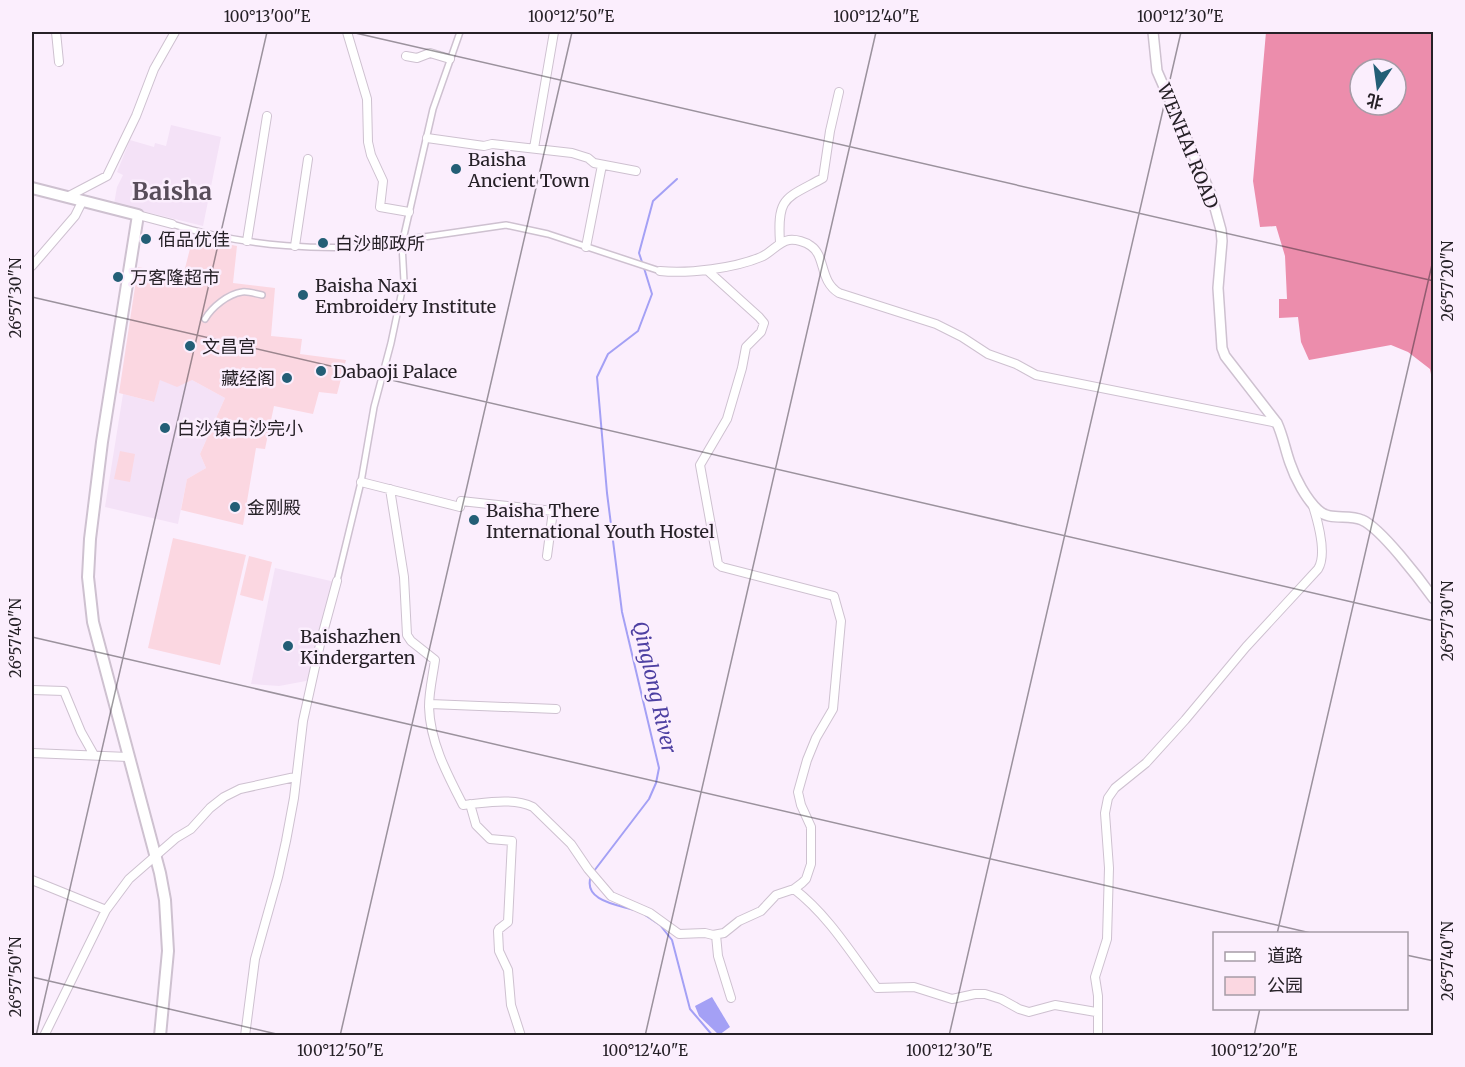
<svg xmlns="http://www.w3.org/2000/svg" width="1465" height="1067" font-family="Merriweather,'Noto Sans SC',serif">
  <rect width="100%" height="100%" fill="#fbeefd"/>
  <path fill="#f4e2f7" d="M171,125L221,137L203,226L114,204L117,187L123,175L117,172L130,140L154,147L155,143L166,146Z
    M160,380H192L225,398L200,454L206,468L187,479L178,524L105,507L123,394L153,402Z
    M275,568L335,582L323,617L311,676L306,681L279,686L251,684Z"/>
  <path fill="#fbd7e1" d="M193,237L237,246L233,283L275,288L271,336L302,339L300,354L346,360L337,394L319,392L313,414L274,406L265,449L256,448L243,525L181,510L187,479L206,468L200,454L225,398L192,380L177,387L160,380L154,402L119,393L138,267L183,276Z
    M120,451L135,454L130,482L114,479Z
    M173,538L246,555L220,665L148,648Z
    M249,556L272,562L263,601L240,595Z"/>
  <path fill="#ec8dac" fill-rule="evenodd" d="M1266,32H1433V385L1430,369L1408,352L1391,345L1309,360L1301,342L1298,317L1279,318V299H1287L1285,256L1276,226L1260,227L1253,181ZM1360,69H1396V105H1360Z"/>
  <path fill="#a4a0f5" d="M712,997L730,1027L719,1035L699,1016L695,1006Z"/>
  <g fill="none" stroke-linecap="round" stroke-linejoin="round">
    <path stroke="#a4a0f5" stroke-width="2" d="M642,262L639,253L653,201L677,179
      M594,871L649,799L656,783L659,768L622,612L607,493L597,377L608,354L638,331L652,294L644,268
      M591,876C582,901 619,905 634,910
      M645,915L660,925L672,940L690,1009L713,1036"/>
    <g stroke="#cec1d0" stroke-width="8">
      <path id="pedestrian" d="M172,224C244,247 327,252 402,244
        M403,240L506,225L548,234L660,271
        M205,319C212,307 228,294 242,292C248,291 256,294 262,295
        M337,581L361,482L374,407L391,343L404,281L402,244L433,109L460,32"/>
    </g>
    <g stroke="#cec1d0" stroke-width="10">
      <path id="minor" d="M56,32L59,62
        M347,32L367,99L368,142L371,155L383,181L380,207L409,212
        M406,56L417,58L430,53L450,59
        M427,138L484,146L492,144L572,153L588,158L594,163L636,171
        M534,148L554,32
        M67,197L107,176L136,116L154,69L175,32
        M138,215L172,224
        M247,241L267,116
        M780,243C777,196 785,199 823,178L830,131L839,92
        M295,246L308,159
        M586,247L602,165
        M32,266L75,216L82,202
        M660,271C689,274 735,268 761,257C771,253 778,242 789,240C796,239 806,242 811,246C826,256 819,281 839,293L936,324L962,337L988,354L1016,364L1036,375L1277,423
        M361,482L460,507L461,501L553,511L547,556
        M390,489L404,577L407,635L411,641L435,660C433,675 429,691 429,707C430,742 447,774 463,805C485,803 512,797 533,807L571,844L588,869L611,896L650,913L679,934L705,933L713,935L724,933L739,921L761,911L776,895L794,889L802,883L806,879L811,864V827L801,805L798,792L807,760L816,738L833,709L841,621L834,596L722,567L718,564L700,465L727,419L742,368L746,347L761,332L764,323L759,317L707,270
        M32,690L64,691L81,732L94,755
        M430,704L556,709
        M32,753L128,757
        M470,804L476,825L490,839L512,841L508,922L499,929L498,931L499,951L508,970L511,1005L521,1036
        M32,880L106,910
        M794,889C828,915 851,953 877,988L914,987L952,999L975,994H985L1001,999L1019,1009L1029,1012L1055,1005L1096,1012
        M716,935L718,956L731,998
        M44,1036L106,910L129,879L176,838L191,829L210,808L224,797L240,789L295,777
        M245,1036L255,959L278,877L286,841L294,798L303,721L321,640L337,581
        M1098,1036V996L1095,977L1107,939L1109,868L1105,813L1108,798L1115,788L1146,763L1185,720L1246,647L1318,569C1327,555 1318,522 1313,506"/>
    </g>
    <g stroke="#cec1d0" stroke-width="12">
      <path id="tertiary" d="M1153,32L1157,71L1212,197L1221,230L1222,241L1218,288L1222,348L1225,356L1277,423C1283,436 1285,449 1290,463C1295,478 1306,499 1318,510C1330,522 1348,513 1362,520C1381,528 1421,581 1434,599"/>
    </g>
    <g stroke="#cec1d0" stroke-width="14">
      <path id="secondary" d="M32,188L138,215L102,442L90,539L88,577L93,622L160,873L165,900L168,951L160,1036"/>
    </g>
    <use href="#pedestrian" stroke="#fff" stroke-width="5"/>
    <use href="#minor" stroke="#fff" stroke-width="8"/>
    <use href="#tertiary" stroke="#fff" stroke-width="9"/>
    <use href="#secondary" stroke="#fff" stroke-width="10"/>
  </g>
  <path fill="none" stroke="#262127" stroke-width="1.5" stroke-opacity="0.45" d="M351,32L1434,281M32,297L1434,621M32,637L1315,934M1277,934L1434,256M1406,955L1434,961M32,977L285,1036M36,1036L267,32M340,1036L572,32M645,1036L876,32M949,1036L1181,32M1254,1036L1260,1008"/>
  <g fill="#235e76" stroke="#fbeefd" stroke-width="2">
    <circle cx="456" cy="169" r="6"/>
    <circle cx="146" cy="239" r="6"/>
    <circle cx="323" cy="243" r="6"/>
    <circle cx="118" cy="277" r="6"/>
    <circle cx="303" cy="295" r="6"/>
    <circle cx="190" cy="346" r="6"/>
    <circle cx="321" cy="371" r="6"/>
    <circle cx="287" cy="378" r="6"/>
    <circle cx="165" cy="428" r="6"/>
    <circle cx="235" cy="507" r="6"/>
    <circle cx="474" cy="520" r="6"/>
    <circle cx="288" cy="646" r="6"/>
  </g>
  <g text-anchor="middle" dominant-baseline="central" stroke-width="5" stroke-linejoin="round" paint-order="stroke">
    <g font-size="18" fill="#262127" stroke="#fbeefd">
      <text transform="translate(1188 146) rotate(68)">WENHAI ROAD</text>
    </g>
    <g font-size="18" fill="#262127" stroke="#fbeefd" text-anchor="start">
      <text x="468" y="159">Baisha<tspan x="468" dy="21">Ancient Town</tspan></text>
      <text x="158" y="239">佰品优佳</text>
      <text x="335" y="243">白沙邮政所</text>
      <text x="130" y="277">万客隆超市</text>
      <text x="315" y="285">Baisha Naxi<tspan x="315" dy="21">Embroidery Institute</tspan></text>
      <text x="202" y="346">文昌宫</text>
      <text x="333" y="371">Dabaoji Palace</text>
      <text x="275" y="378" text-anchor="end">藏经阁</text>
      <text x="177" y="428">白沙镇白沙完小</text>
      <text x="247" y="507">金刚殿</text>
      <text x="486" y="510">Baisha There<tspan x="486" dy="21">International Youth Hostel</tspan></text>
      <text x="300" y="636">Baishazhen<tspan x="300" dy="21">Kindergarten</tspan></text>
    </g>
    <g font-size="20" font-style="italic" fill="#4e40a2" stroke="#fbeefd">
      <text transform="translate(655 687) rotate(77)">Qinglong River</text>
    </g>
    <g font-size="24" font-weight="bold" fill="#584d5a" stroke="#fbeefd">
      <text x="172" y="191">Baisha</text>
    </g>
  </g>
  <rect width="1465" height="1067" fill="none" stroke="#fbeefd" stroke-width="66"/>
  <rect x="1213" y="932" width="195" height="78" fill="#fbeefd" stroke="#a69ca7" stroke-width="1.5"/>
  <rect x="1225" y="952" width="30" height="9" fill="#ffffff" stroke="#a69ca7" stroke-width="1.5"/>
  <text x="1267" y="962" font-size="18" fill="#262127">道路</text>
  <rect x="1225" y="977" width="30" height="18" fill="#fbd7e1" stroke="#a69ca7" stroke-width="1.5"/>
  <text x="1267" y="992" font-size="18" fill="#262127">公园</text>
  <g transform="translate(1378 87) rotate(193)"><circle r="28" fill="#fbeefd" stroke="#a69ca7" stroke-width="1.5"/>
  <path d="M0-4.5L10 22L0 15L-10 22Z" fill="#235e76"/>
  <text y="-9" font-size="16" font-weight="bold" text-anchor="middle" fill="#262127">北</text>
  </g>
  <rect x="33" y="33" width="1399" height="1001" fill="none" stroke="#262127" stroke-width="2"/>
  <g font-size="15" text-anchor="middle" fill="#262127">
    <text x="267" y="22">100°13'00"E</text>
    <text x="571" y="22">100°12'50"E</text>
    <text x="876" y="22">100°12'40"E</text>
    <text x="1180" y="22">100°12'30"E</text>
    <text transform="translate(1448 281) rotate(-90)" y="5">26°57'20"N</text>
    <text transform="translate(16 298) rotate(-90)" y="5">26°57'30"N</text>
    <text transform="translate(1448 621) rotate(-90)" y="5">26°57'30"N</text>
    <text transform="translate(16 638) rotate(-90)" y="5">26°57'40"N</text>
    <text transform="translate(1448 961) rotate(-90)" y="5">26°57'40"N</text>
    <text transform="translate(16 977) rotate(-90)" y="5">26°57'50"N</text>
    <text x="340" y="1056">100°12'50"E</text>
    <text x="645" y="1056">100°12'40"E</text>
    <text x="949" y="1056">100°12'30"E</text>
    <text x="1254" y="1056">100°12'20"E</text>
  </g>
</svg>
